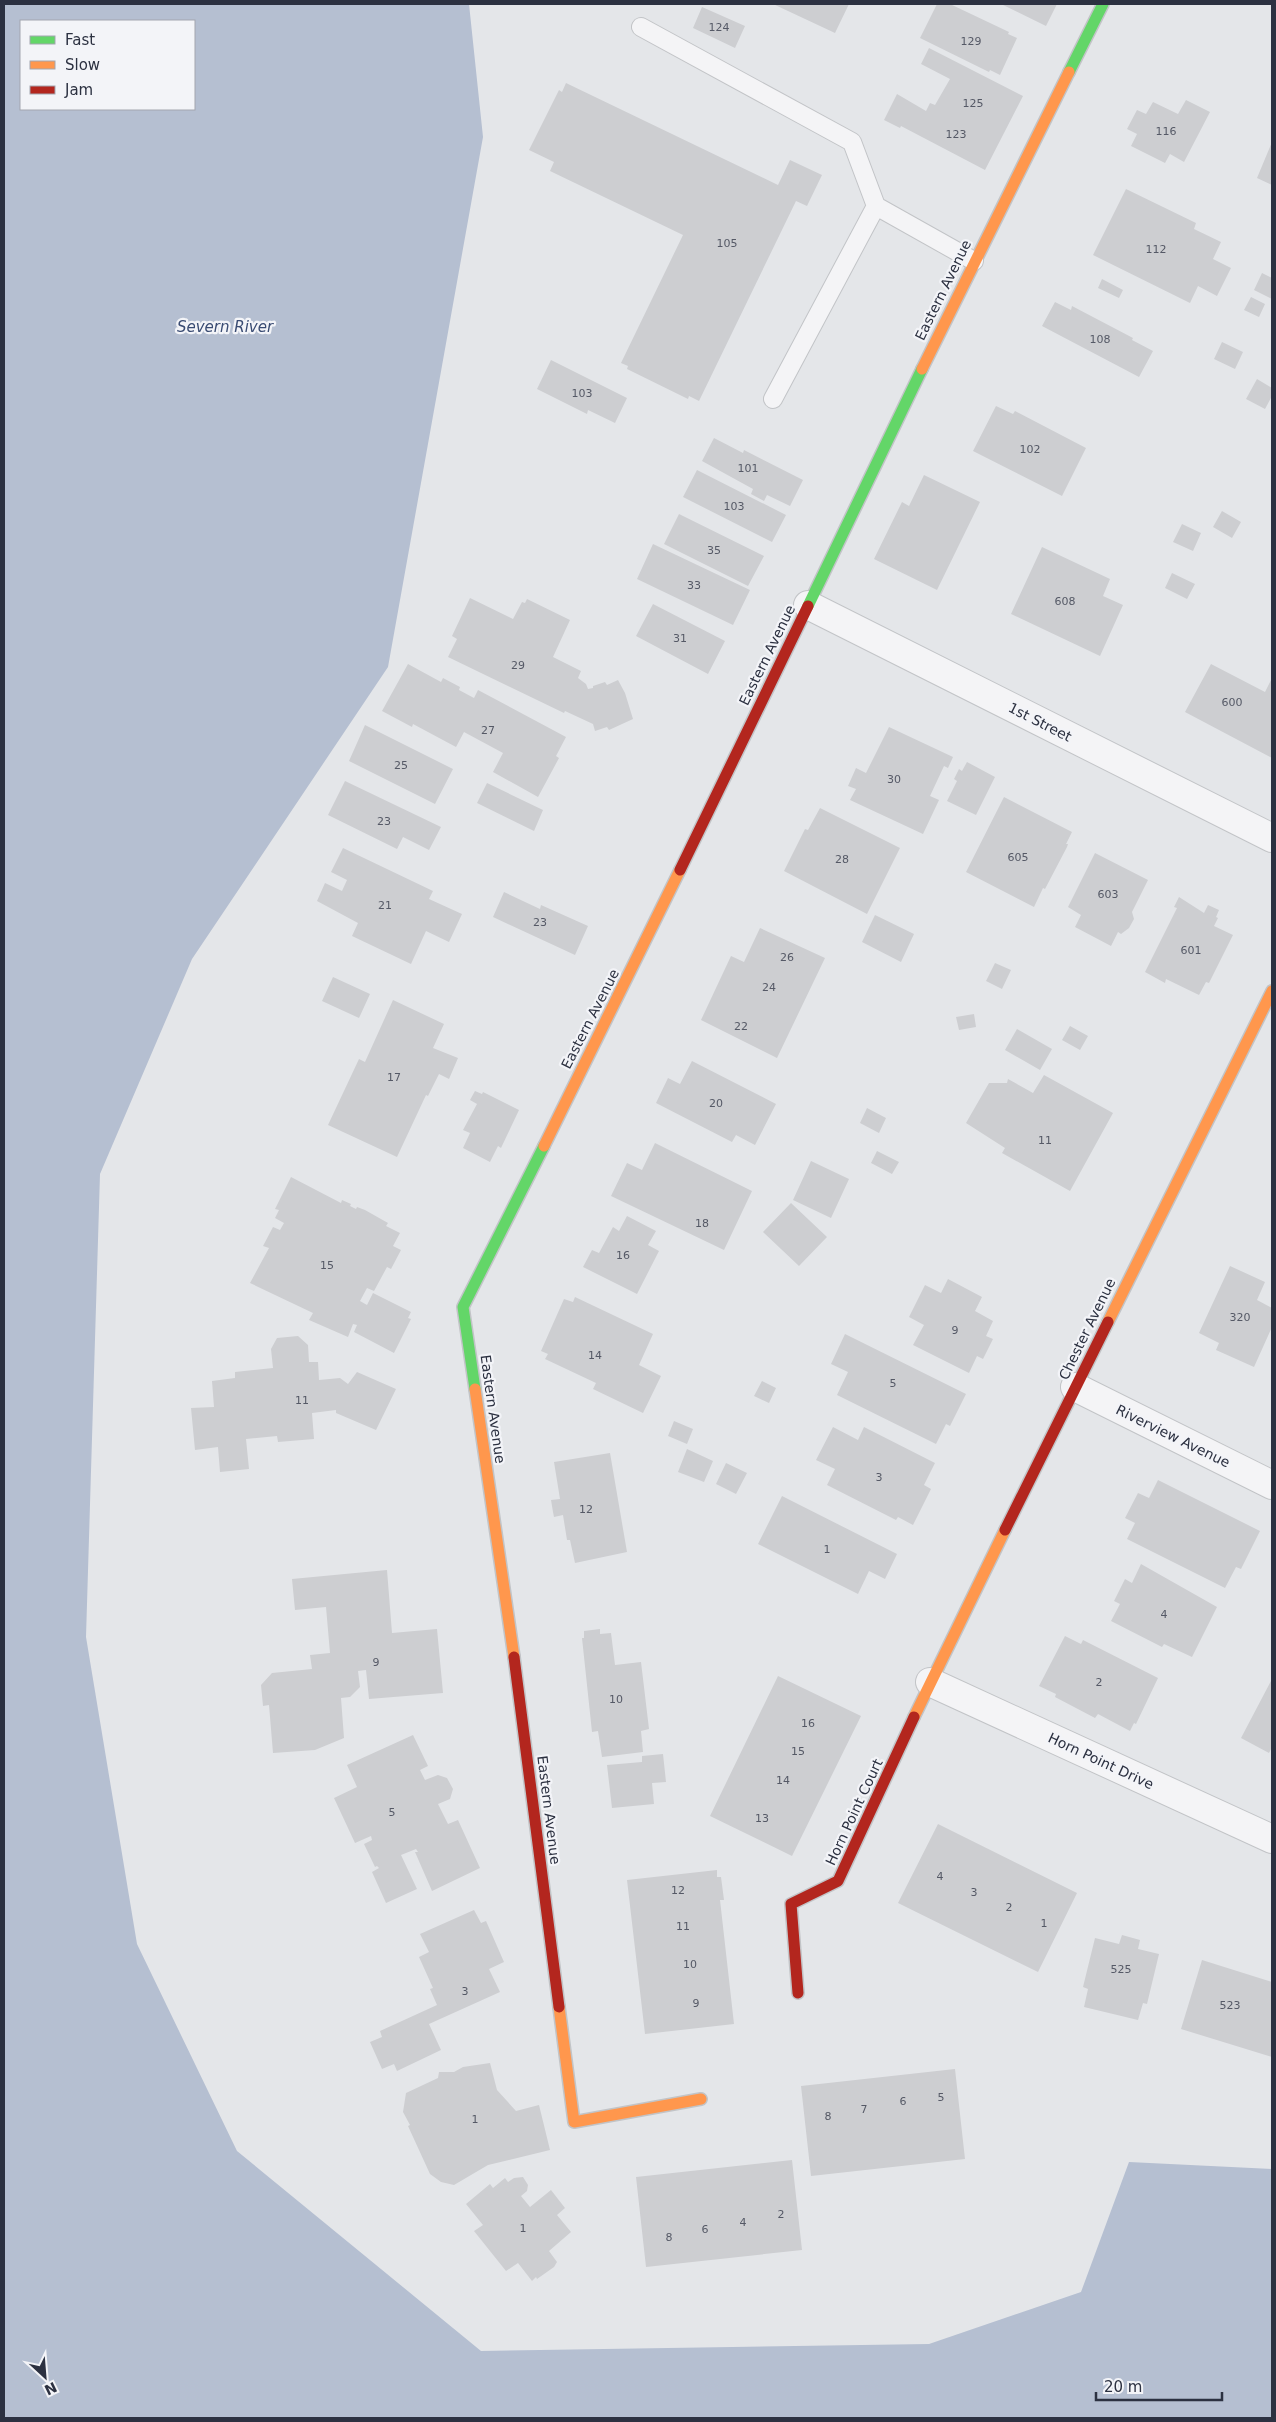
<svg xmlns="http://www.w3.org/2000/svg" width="1276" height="2422" font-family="'DejaVu Sans',sans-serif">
  <rect width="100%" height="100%" fill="#e4e6e9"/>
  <path fill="#b5bfd1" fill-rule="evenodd" d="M4,4H469L483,137L388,667L192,959L100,1174L86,1637L137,1944L237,2151L481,2351L929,2344L1081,2292L1129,2162L1272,2169V2418H4ZM21,21H194V109H21Z"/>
  <path fill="#cdced1" d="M773,4H849L835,33Z
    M937,4H950L1009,32L1008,34L1017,38L1000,75L990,70L989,72L920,38Z
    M1001,4H1057L1046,26Z
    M702,7L745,26L735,48L693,28Z
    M929,48L1023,96L985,170L901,126L900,128L884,120L897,94L926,111L930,103L935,105L950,79L921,64Z
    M566,83L778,185L790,160L822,175L807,206L796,201L699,401L689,396L688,399L627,369L628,366L621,363L683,235L550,171L554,162L529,150L559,90L562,92Z
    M1186,100L1210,112L1184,162L1170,154L1165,163L1131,146L1137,134L1127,129L1137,110L1146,114L1153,102L1178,114Z
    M1272,142V185L1257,178Z
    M1126,189L1196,223L1194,229L1221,242L1213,259L1231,268L1217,296L1198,286L1190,303L1093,255Z
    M1262,273L1272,278V299L1254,290Z
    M1102,279L1123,290L1119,298L1098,288Z
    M1251,297L1265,304L1259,317L1244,310Z
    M1055,302L1071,310L1072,306L1133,338L1132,340L1153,351L1139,377L1042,326Z
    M1222,342L1243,352L1235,369L1214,359Z
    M551,360L627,398L615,423L588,410L587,414L537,389Z
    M1257,379L1272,388V396L1265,409L1246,399Z
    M996,406L1013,414L1015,411L1086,448L1062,496L973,451Z
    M714,438L743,453L744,450L803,480L790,506L767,495L764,501L751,494L753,489L702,461Z
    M697,470L786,515L772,542L683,497Z
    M924,475L980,502L937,590L874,559L902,502L909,506Z
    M1222,511L1241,522L1232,538L1213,527Z
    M679,514L764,556L748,586L664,544Z
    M1182,524L1201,533L1193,551L1173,542Z
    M653,544L750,590L733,625L637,579Z
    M1042,547L1110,579L1103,596L1123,605L1100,656L1011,614Z
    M1172,573L1195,584L1187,599L1165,588Z
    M470,598L513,619L522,602L525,603L527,599L570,620L553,657L581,671L578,678L586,684L588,689L593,688V686L605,682L607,685L618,680L625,693L633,719L609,730L607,727L595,731L593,724L565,711L564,713L448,657L457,639L452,636Z
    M653,604L725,641L708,674L636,636Z
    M408,664L441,682L443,678L460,687L459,690L474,698L478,690L566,737L556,756L559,758L538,797L493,772L503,753L464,732L456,747L413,724L412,727L382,711Z
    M1211,664L1265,692L1272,678V758L1185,712Z
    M365,725L453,769L435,804L349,761Z
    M889,727L953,757L948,768L944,766L930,796L939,800L923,834L850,800L856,789L848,786L856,768L866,773Z
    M967,762L995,777L976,815L947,801L957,781L954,779L959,769L962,771Z
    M345,781L441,827L429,850L403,837L397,849L328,815Z
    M487,783L543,810L534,831L477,803Z
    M1004,797L1072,832L1066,844H1068L1067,847L1045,889L1043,888L1034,907L966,872Z
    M820,808L900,848L867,914L784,871L805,829L808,830Z
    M343,848L433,891L429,899L462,914L449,942L426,931L411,964L352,936L358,923L317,901L325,883L342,891L347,880L331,872Z
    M1095,853L1148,880L1132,912L1134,919L1129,928L1121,934L1118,932L1111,946L1075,927L1081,915L1068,907Z
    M504,892L540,909L541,905L588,926L575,955L493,917Z
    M1179,897L1204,913L1208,905L1219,910L1216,917L1218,918L1214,926L1233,935L1209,983L1206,982L1199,995L1166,979L1165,983L1145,972L1177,908L1174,907Z
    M875,915L914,934L901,962L862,942Z
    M760,928L825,958L777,1058L701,1020L731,956L744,962Z
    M995,963L1011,970L1002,989L986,981Z
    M333,977L370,994L359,1018L322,1001Z
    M393,1000L444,1024L433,1048L458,1058L449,1079L439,1074L428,1096L426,1095L397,1157L328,1125L359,1059L365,1062Z
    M974,1014L976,1027L959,1030L956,1017Z
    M1070,1026L1088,1036L1080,1050L1062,1040Z
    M1017,1029L1052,1049L1040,1070L1005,1050Z
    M692,1061L776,1104L755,1145L736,1135L732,1142L656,1103L668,1078L680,1084Z
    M1044,1075L1113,1113L1070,1191L1002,1153L1005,1148L966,1123L989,1083H1007L1008,1079L1033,1093Z
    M475,1091L482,1094L483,1092L519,1110L501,1148L498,1146L490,1162L463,1148L470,1133L463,1130L477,1104L470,1100Z
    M867,1108L886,1118L879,1133L860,1123Z
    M655,1143L752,1191L724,1250L611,1196L627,1163L642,1170Z
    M877,1151L899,1162L892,1174L871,1163Z
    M811,1161L849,1179L831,1218L793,1200Z
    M291,1177L341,1203L342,1200L351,1204L350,1206L356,1209L357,1207L365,1210L388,1223L386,1226L400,1233L393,1246L401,1250L391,1269L387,1267L374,1291L367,1288L360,1301L367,1305L373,1293L411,1312L408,1318L411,1319L394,1353L354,1332L357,1325L353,1324L348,1337L309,1320L313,1313L250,1283L269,1248L263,1246L273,1227L280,1230L284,1223L275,1218L279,1210L275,1209Z
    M791,1203L827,1237L799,1266L763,1232Z
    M627,1216L656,1231L648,1245L659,1251L637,1294L583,1267L592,1250L599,1253L613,1227L619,1231Z
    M1230,1266L1265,1282L1257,1300L1272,1308V1327L1254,1367L1216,1350L1219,1343L1199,1333Z
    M948,1279L982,1297L975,1311L993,1321L986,1336L993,1339L983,1359L977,1356L969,1373L913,1345L924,1325L909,1317L925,1285L941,1293Z
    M575,1297L653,1334L639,1365L661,1376L643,1413L593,1389L596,1383L545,1359L548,1354L541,1351L564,1299L573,1302Z
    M845,1334L966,1394L950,1426L946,1424L936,1444L837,1395L848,1372L831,1364Z
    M298,1336L308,1345L309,1362H318L319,1380L340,1378L348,1384L357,1372L396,1389L376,1430L336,1413V1410L312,1413L314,1439L278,1442L277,1436L246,1439L249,1469L220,1472L218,1447L195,1450L191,1408L214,1407L212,1381L235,1378V1372L273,1368L271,1349L277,1338Z
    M762,1381L776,1388L769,1403L754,1396Z
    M674,1421L693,1429L687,1444L668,1436Z
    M833,1427L858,1440L864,1427L935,1463L924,1485L931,1489L913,1525L898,1517L896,1520L827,1485L835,1469L816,1460Z
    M687,1449L713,1461L704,1482L678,1472Z
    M610,1453L627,1552L575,1563L570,1540H567L563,1515L554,1517L553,1512L551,1500L560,1499L554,1462Z
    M726,1463L747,1473L736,1494L716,1484Z
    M1158,1480L1260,1531L1241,1569L1236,1567L1225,1588L1127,1539L1135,1523L1125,1518L1138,1493L1149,1498Z
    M782,1496L897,1554L885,1579L869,1571L858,1594L758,1544Z
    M1141,1564L1217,1607L1192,1657L1164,1644L1162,1647L1111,1621L1120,1604L1114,1601L1125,1579L1132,1583Z
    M387,1570L392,1633L437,1629L443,1693L369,1699L366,1670L358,1671L360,1687L350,1697L341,1698L344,1738L315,1750L273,1753L269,1705L263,1706L261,1685L272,1673L312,1669L310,1655L330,1653L326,1607L295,1610L292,1579Z
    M600,1629V1634L611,1633L615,1665L641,1662L649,1729L641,1731L643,1752L602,1757L598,1731L592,1732L582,1638H584V1631Z
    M1065,1636L1081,1644L1083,1640L1158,1678L1136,1724L1134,1723L1130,1731L1098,1714L1095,1718L1055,1697L1056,1694L1039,1686Z
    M778,1676L861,1716L792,1856L710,1816Z
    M1272,1679V1747L1269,1753L1241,1738Z
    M413,1735L428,1766L420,1770L425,1780L438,1775L447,1778L453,1789L450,1799L438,1804L448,1824L458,1820L480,1868L432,1891L415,1852H418L416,1849L401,1855L417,1889L386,1903L372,1872L379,1868L377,1866L375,1867L364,1844L372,1840L371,1836L355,1843L334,1798L357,1787L347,1765Z
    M663,1754L666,1782L652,1783L654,1804L612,1808L607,1765L642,1762V1756Z
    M938,1824L1077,1893L1038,1972L898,1903Z
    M717,1870V1877H721L724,1900H720L734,2024L645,2034L627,1880Z
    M474,1910L481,1923L486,1921L504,1962L489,1969L500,1992L429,2024L441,2050L397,2071L394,2064L382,2069L370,2042L382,2037L380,2031L437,2005L430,1989L433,1988L419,1957L429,1952L420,1934Z
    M1122,1935L1140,1940L1138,1949L1159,1954L1147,2004L1143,2003L1138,2020L1084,2007L1088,1989L1083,1987L1095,1938L1119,1944Z
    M1202,1960L1272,1982V2057L1181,2029Z
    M490,2063L497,2090L516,2111L539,2105L550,2150L488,2165L454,2185L441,2182L430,2174L408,2126L410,2125L403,2112L406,2093L438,2078L439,2072H454L463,2067Z
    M955,2069L965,2159L811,2176L801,2086Z
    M792,2160L802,2250L646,2267L636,2177Z
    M523,2177L528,2185L527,2191L521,2196L530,2207L551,2190L565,2208L557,2215L571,2232L549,2251L557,2262L554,2267L537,2279L536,2277L532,2281L518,2263L506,2271L474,2231L483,2225L466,2204L490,2184L493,2188L505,2178L508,2182L514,2178Z"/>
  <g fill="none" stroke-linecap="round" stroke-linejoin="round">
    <g stroke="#c2c4c7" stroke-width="20">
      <path id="lane" d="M641,27L852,142L876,206L974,261
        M773,399L876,206"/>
    </g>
    <g stroke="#c2c4c7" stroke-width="30">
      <path id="street" d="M808,605L1272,838
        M1075,1387L1272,1485
        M930,1682L1272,1839"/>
    </g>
    <g stroke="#c2c4c7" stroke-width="14">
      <path id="fast" d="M1069,72L1103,4
        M808,606L922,369
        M475,1389L463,1307L544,1146"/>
    </g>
    <g stroke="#c2c4c7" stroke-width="14">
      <path id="slow" d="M922,369L1069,72
        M544,1146L680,870
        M1108,1322L1272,991
        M475,1389L514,1657
        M914,1717L1005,1530
        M559,2007L574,2122L701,2099"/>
    </g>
    <g stroke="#c2c4c7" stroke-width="14">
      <path id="jam" d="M680,870L808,606
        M1005,1530L1108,1322
        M514,1657L559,2007
        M798,1993L791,1904L838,1881L914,1717"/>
    </g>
    <use href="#lane" stroke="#f4f4f6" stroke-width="18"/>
    <use href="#street" stroke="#f4f4f6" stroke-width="28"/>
    <use href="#fast" stroke="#63d668" stroke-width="11"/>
    <use href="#slow" stroke="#ff974d" stroke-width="11"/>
    <use href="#jam" stroke="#b3261e" stroke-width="11"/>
  </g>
  <g text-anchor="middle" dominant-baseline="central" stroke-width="4.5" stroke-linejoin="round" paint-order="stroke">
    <g font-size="11" fill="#555966">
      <text x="719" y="27">124</text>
      <text x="971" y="41">129</text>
      <text x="973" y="103">125</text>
      <text x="1166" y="131">116</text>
      <text x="956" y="134">123</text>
      <text x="727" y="243">105</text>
      <text x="1156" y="249">112</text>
      <text x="1100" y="339">108</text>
      <text x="582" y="393">103</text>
      <text x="1030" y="449">102</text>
      <text x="748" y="468">101</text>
      <text x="734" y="506">103</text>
      <text x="714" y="550">35</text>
      <text x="694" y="585">33</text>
      <text x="1065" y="601">608</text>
      <text x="680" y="638">31</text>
      <text x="518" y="665">29</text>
      <text x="1232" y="702">600</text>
      <text x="488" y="730">27</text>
      <text x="401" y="765">25</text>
      <text x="894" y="779">30</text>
      <text x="384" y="821">23</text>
      <text x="1018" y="857">605</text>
      <text x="842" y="859">28</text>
      <text x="1108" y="894">603</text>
      <text x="385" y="905">21</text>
      <text x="540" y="922">23</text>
      <text x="1191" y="950">601</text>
      <text x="787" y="957">26</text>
      <text x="769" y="987">24</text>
      <text x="741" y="1026">22</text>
      <text x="394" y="1077">17</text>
      <text x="716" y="1103">20</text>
      <text x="1045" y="1140">11</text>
      <text x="702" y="1223">18</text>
      <text x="623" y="1255">16</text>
      <text x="327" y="1265">15</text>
      <text x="1240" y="1317">320</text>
      <text x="955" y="1330">9</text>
      <text x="595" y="1355">14</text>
      <text x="893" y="1383">5</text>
      <text x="302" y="1400">11</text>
      <text x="879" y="1477">3</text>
      <text x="586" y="1509">12</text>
      <text x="827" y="1549">1</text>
      <text x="1164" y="1614">4</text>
      <text x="376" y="1662">9</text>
      <text x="1099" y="1682">2</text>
      <text x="616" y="1699">10</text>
      <text x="808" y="1723">16</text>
      <text x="798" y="1751">15</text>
      <text x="783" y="1780">14</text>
      <text x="392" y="1812">5</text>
      <text x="762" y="1818">13</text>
      <text x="940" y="1876">4</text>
      <text x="678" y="1890">12</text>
      <text x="974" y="1892">3</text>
      <text x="1009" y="1907">2</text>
      <text x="1044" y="1923">1</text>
      <text x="683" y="1926">11</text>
      <text x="690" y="1964">10</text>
      <text x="1121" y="1969">525</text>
      <text x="465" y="1991">3</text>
      <text x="696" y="2003">9</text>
      <text x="1230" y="2005">523</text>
      <text x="941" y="2097">5</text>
      <text x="903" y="2101">6</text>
      <text x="864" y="2109">7</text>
      <text x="828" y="2116">8</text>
      <text x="475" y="2119">1</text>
      <text x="781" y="2214">2</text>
      <text x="743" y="2222">4</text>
      <text x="523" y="2228">1</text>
      <text x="705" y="2229">6</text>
      <text x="669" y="2237">8</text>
    </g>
    <g font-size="14" fill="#2c3141" stroke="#f3f4f8">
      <text transform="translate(943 290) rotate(-64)">Eastern Avenue</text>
      <text transform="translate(767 655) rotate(-64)">Eastern Avenue</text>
      <text transform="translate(1040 722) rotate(27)">1st Street</text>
      <text transform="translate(590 1019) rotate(-63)">Eastern Avenue</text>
      <text transform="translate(1087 1329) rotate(-64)">Chester Avenue</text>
      <text transform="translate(493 1409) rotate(82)">Eastern Avenue</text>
      <text transform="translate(1173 1436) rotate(26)">Riverview Avenue</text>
      <text transform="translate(1101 1761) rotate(25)">Horn Point Drive</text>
      <text transform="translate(549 1810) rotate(83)">Eastern Avenue</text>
      <text transform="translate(854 1812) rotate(-65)">Horn Point Court</text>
    </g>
    <g font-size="15" font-style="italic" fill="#394b72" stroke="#f3f4f8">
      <text x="225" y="327">Severn River</text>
    </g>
  </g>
  <rect width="1276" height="2422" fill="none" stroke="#2c3141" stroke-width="10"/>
  <rect x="20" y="20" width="175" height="90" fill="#f3f4f8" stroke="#a3a6af"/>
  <rect x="30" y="36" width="25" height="8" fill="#63d668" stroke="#a3a6af"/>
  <text x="65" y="45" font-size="15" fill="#2c3141">Fast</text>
  <rect x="30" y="61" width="25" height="8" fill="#ff974d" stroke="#a3a6af"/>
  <text x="65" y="70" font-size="15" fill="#2c3141">Slow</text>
  <rect x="30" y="86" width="25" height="8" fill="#b3261e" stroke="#a3a6af"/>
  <text x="65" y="95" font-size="15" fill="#2c3141">Jam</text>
  <g transform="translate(45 2377) rotate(154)" stroke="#f3f4f8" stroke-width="4" paint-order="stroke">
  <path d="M0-4L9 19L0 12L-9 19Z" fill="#2c3141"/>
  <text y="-8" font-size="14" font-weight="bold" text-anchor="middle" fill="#2c3141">N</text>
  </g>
  <path d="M1096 2392v8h126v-8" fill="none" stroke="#2c3141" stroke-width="2.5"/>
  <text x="1104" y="2392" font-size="15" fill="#2c3141" stroke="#f3f4f8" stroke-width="4" paint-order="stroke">20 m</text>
</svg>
